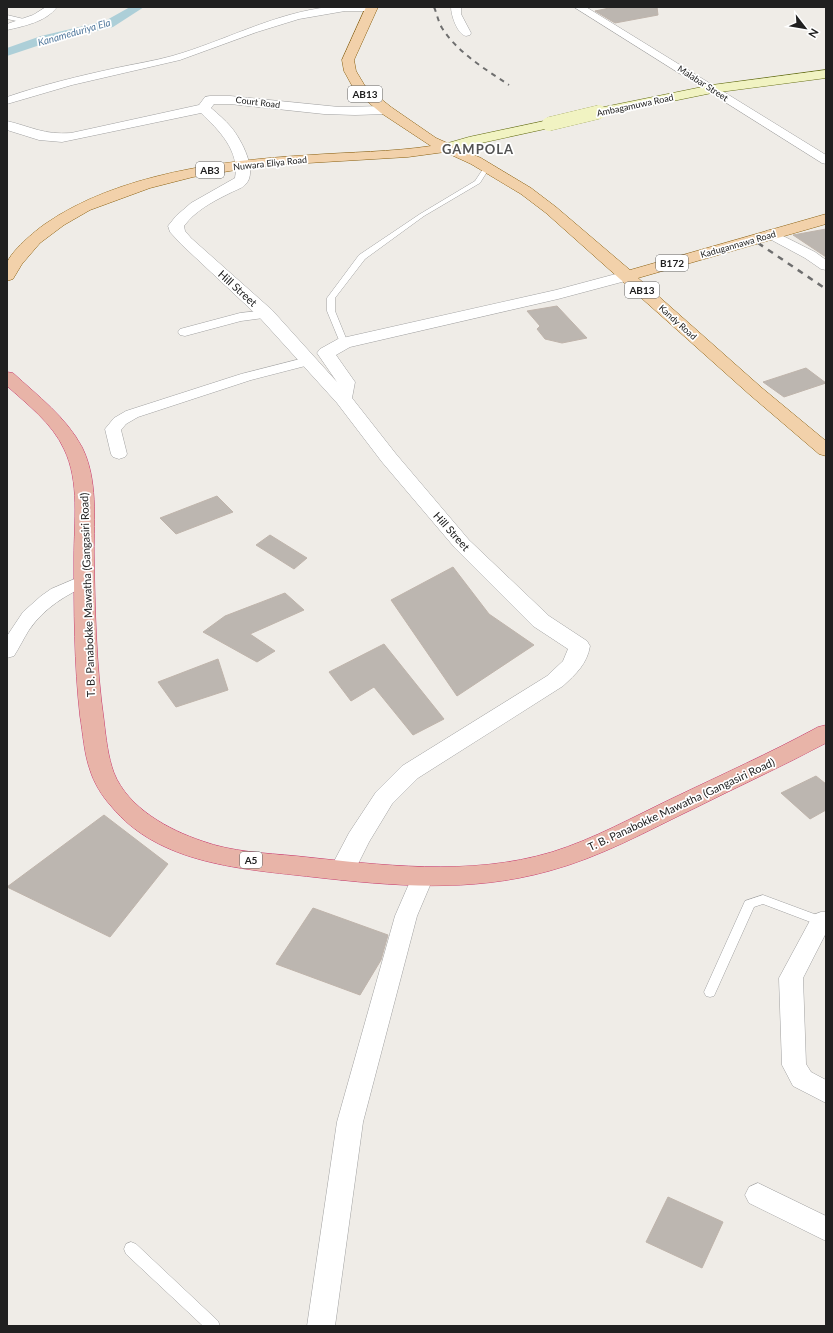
<svg xmlns="http://www.w3.org/2000/svg" width="833" height="1333" font-family="Lato,sans-serif">
  <rect width="100%" height="100%" fill="#efece7"/>
  <g fill="none" stroke-linecap="round" stroke-linejoin="round">
    <path fill="#adcfd8" fill-rule="evenodd" d="M130,7H144L113,27L49,42L7,56V48L41,36L105,21Z"/>
  </g>
  <path fill="#bcb6b0" stroke="#bfb4ab" d="M614,7H657L658,15L615,23L595,11Z
    M826,229V257L793,235Z
    M557,306L587,338L562,343L545,339L537,329L540,326L527,311Z
    M806,368L826,383L784,397L763,382Z
    M217,496L233,512L176,534L160,518Z
    M270,535L307,558L294,569L256,545Z
    M453,567L489,614L534,645L457,696L391,600Z
    M285,593L304,610L250,634L275,651L257,662L203,632L225,616Z
    M384,644L444,719L413,735L374,687L351,701L329,672Z
    M218,659L228,690L176,707L158,682Z
    M816,776L826,784V810L810,819L781,793Z
    M104,815L168,864L110,937L7,887Z
    M313,908L388,935L381,960L360,995L276,964Z
    M668,1197L723,1222L702,1268L646,1242Z"/>
  <g fill="none" stroke-linecap="round" stroke-linejoin="round">
    <g stroke="#a1a1a1" stroke-width="1">
      <path id="service" d="M7,15L28,20L29,21L26,23L7,19Z
        M487,165L490,167L480,183L424,216L365,259L335,298V311L348,343L344,345H341L327,311V298L359,255L420,214L475,181L485,166Z
        M763,895L825,918L826,923L821,926L763,904L754,907L714,996L710,997L706,996L704,992L745,901Z
        M131,1242L136,1244L218,1321L220,1326H203L126,1254L124,1249L126,1244Z"/>
    </g>
    <g stroke="#a1a1a1" stroke-width="1">
      <path id="minor" d="M46,7H57C46,22 24,26 7,30V24L33,15Z
        M329,7L377,8L372,11H345L299,19L257,32L180,60L72,85L7,104V97C42,85 79,76 116,68C134,64 154,61 172,56C225,41 274,13 329,7Z
        M451,7H461V14L471,33L470,35L466,36C457,34 451,15 451,7Z
        M574,7H586L826,155V164L822,163Z
        M771,230L815,252L826,260V270L821,269L805,258L766,237L764,234L766,231Z
        M266,310L271,311L273,314L271,317L241,321L185,336L180,335L178,332L180,329L240,313Z
        M308,357L313,358L315,361L313,364L251,380L138,417L126,424L121,430L127,454L125,457L119,459L113,457L111,454L105,429L114,418L126,411L241,374Z
        M84,575L90,576L93,580L90,584C66,595 45,607 29,630C24,638 19,648 14,656L7,658V636L23,612L41,596L51,589Z
        M423,868L431,870L434,876L417,916L363,1122L335,1326H307L337,1122L395,916L415,870Z
        M821,912H826V933L803,978L806,1064L811,1072L826,1080V1103L793,1086L782,1065L779,978L813,915Z
        M758,1183L826,1216V1241L749,1203L745,1195L749,1187Z"/>
    </g>
    <g stroke="#a1a1a1" stroke-width="1">
      <path id="tertiary" d="M210,96H230L339,107L386,106L391,107L393,110L391,113L386,114L355,115L324,114L230,104H214L211,108C218,114 225,120 231,127C241,139 259,172 245,185C241,189 233,191 228,194C212,202 195,211 184,226L185,231L191,238L272,310L337,382L317,353L320,349L338,339L556,290L627,271L633,273L635,276L633,279L558,299L350,347L336,355L355,382L352,398L396,454L469,540L549,616L587,641L590,646C587,664 576,674 563,686L418,778L392,804L369,842L351,878L342,880L333,878L329,871L349,833L376,792L402,766L547,676L563,661L568,649L533,626L455,548L382,462L337,403L260,318L181,244L170,232L168,226L176,216L191,203L235,178C240,151 219,130 201,113L62,142L39,140L7,130V121C32,127 44,135 71,133L199,105L205,97Z"/>
    </g>
    <g stroke="#636c12" stroke-width="1">
      <path id="secondary" d="M826,70V78L712,93L599,116L594,115L592,112L594,109L599,108L712,85Z
        M549,120L554,121L556,124L554,127L472,145L446,152L441,151L439,148L441,145L469,137Z"/>
    </g>
    <g stroke="#8a6011" stroke-width="1">
      <path id="primary" d="M366,7H378L354,60L356,71L365,86L391,107L436,138L481,158L531,188L556,207L630,270L826,214V224L638,278L762,388L826,441V456L819,454L750,395L546,213L521,194L471,164L445,152L408,157L291,164L242,169L193,177L150,188L90,210L64,225L40,243L22,264L13,279L7,281C7,276 5,267 7,263C11,251 35,231 45,224C117,174 224,160 310,155C350,152 391,152 431,146L381,113L355,91L344,71L342,60Z"/>
    </g>
    <g stroke="#c73a6d" stroke-width="1">
      <path id="trunk" d="M7,372L13,373C38,396 66,417 82,447C98,479 94,519 94,553C95,609 96,665 104,721C106,738 108,757 114,773C128,808 169,830 202,841C232,852 265,853 296,856C381,865 469,877 552,852C594,839 633,817 673,798C721,775 770,753 818,727L826,725V743C783,766 739,786 695,808C647,831 601,857 549,871C470,893 393,886 313,877C244,869 159,865 111,806C102,796 94,783 90,770C84,753 83,734 80,716C74,663 74,610 74,557C74,522 80,482 64,449C52,423 28,405 7,386Z"/>
    </g>
    <use href="#service" fill="#fff" fill-rule="evenodd"/>
    <use href="#minor" fill="#fff" fill-rule="evenodd"/>
    <use href="#tertiary" fill="#fff" fill-rule="evenodd"/>
    <use href="#secondary" fill="#f1f3c2" fill-rule="evenodd"/>
    <use href="#primary" fill="#f2d1aa" fill-rule="evenodd"/>
    <use href="#trunk" fill="#e8b4a8" fill-rule="evenodd"/>
    <path stroke="#6e6e6e" stroke-width="2" stroke-dasharray="5 5" stroke-linecap="butt" d="M434,7C437,14 438,21 442,28C458,53 485,69 509,85"/>
    <path stroke="#6e6e6e" stroke-width="2.5" stroke-dasharray="6 6" stroke-linecap="butt" d="M758,243L826,289"/>
    <g stroke="#636c12" stroke-width="14" stroke-linecap="butt">
      <path id="secondary-bridge" d="M549,124L599,112"/>
    </g>
    <use href="#secondary-bridge" stroke="#f1f3c2" stroke-width="14"/>
  </g>
  <g text-anchor="middle" dominant-baseline="central" stroke-width="3.5" stroke-linejoin="round" paint-order="stroke">
    <g font-size="9" fill="#202020" stroke="#fff">
      <text transform="translate(703 83) rotate(33)">Malabar Street</text>
      <text transform="translate(258 102) rotate(7)">Court Road</text>
      <text transform="translate(635 105) rotate(-12)">Ambagamuwa Road</text>
      <text transform="translate(270 163) rotate(-6)">Nuwara Eliya Road</text>
      <text transform="translate(738 244) rotate(-16)">Kadugannawa Road</text>
      <text transform="translate(678 322) rotate(42)">Kandy Road</text>
    </g>
    <g font-size="10" font-style="italic" fill="#537a9e" stroke="#fff">
      <text transform="translate(74 32) rotate(-16)">Kanameduriya Ela</text>
    </g>
    <g fill="#fff" stroke="#636363" stroke-width="1">
      <rect x="348" y="86" width="34" height="16" rx="3"/>
      <rect x="196" y="162" width="28" height="16" rx="3"/>
      <rect x="656" y="255" width="32" height="16" rx="3"/>
      <rect x="625" y="282" width="34" height="16" rx="3"/>
      <rect x="240" y="852" width="22" height="16" rx="3"/>
    </g>
    <g font-size="10" font-weight="bold" fill="#202020">
      <text x="365" y="94">AB13</text>
      <text x="210" y="170">AB3</text>
      <text x="672" y="263">B172</text>
      <text x="642" y="290">AB13</text>
      <text x="251" y="860">A5</text>
    </g>
    <g font-size="11" fill="#202020" stroke="#fff">
      <text transform="translate(238 288) rotate(42)">Hill Street</text>
      <text transform="translate(452 531) rotate(48)">Hill Street</text>
      <text transform="translate(87 595) rotate(-92)">T. B. Panabokke Mawatha (Gangasiri Road)</text>
      <text transform="translate(681 804) rotate(-25)">T. B. Panabokke Mawatha (Gangasiri Road)</text>
    </g>
    <g font-size="13" font-weight="bold" letter-spacing="1" fill="#535353" stroke="#fff">
      <text x="478" y="149">GAMPOLA</text>
    </g>
  </g>
  <rect width="833" height="1333" fill="none" stroke="#202020" stroke-width="16"/>
  <g transform="translate(805 28) rotate(121)" stroke="#ffffff" stroke-width="3" paint-order="stroke">
  <path d="M0-3L7 15L0 10L-7 15Z" fill="#202020"/>
  <text y="-6" font-size="11" font-weight="bold" text-anchor="middle" fill="#202020">N</text>
  </g>
</svg>
